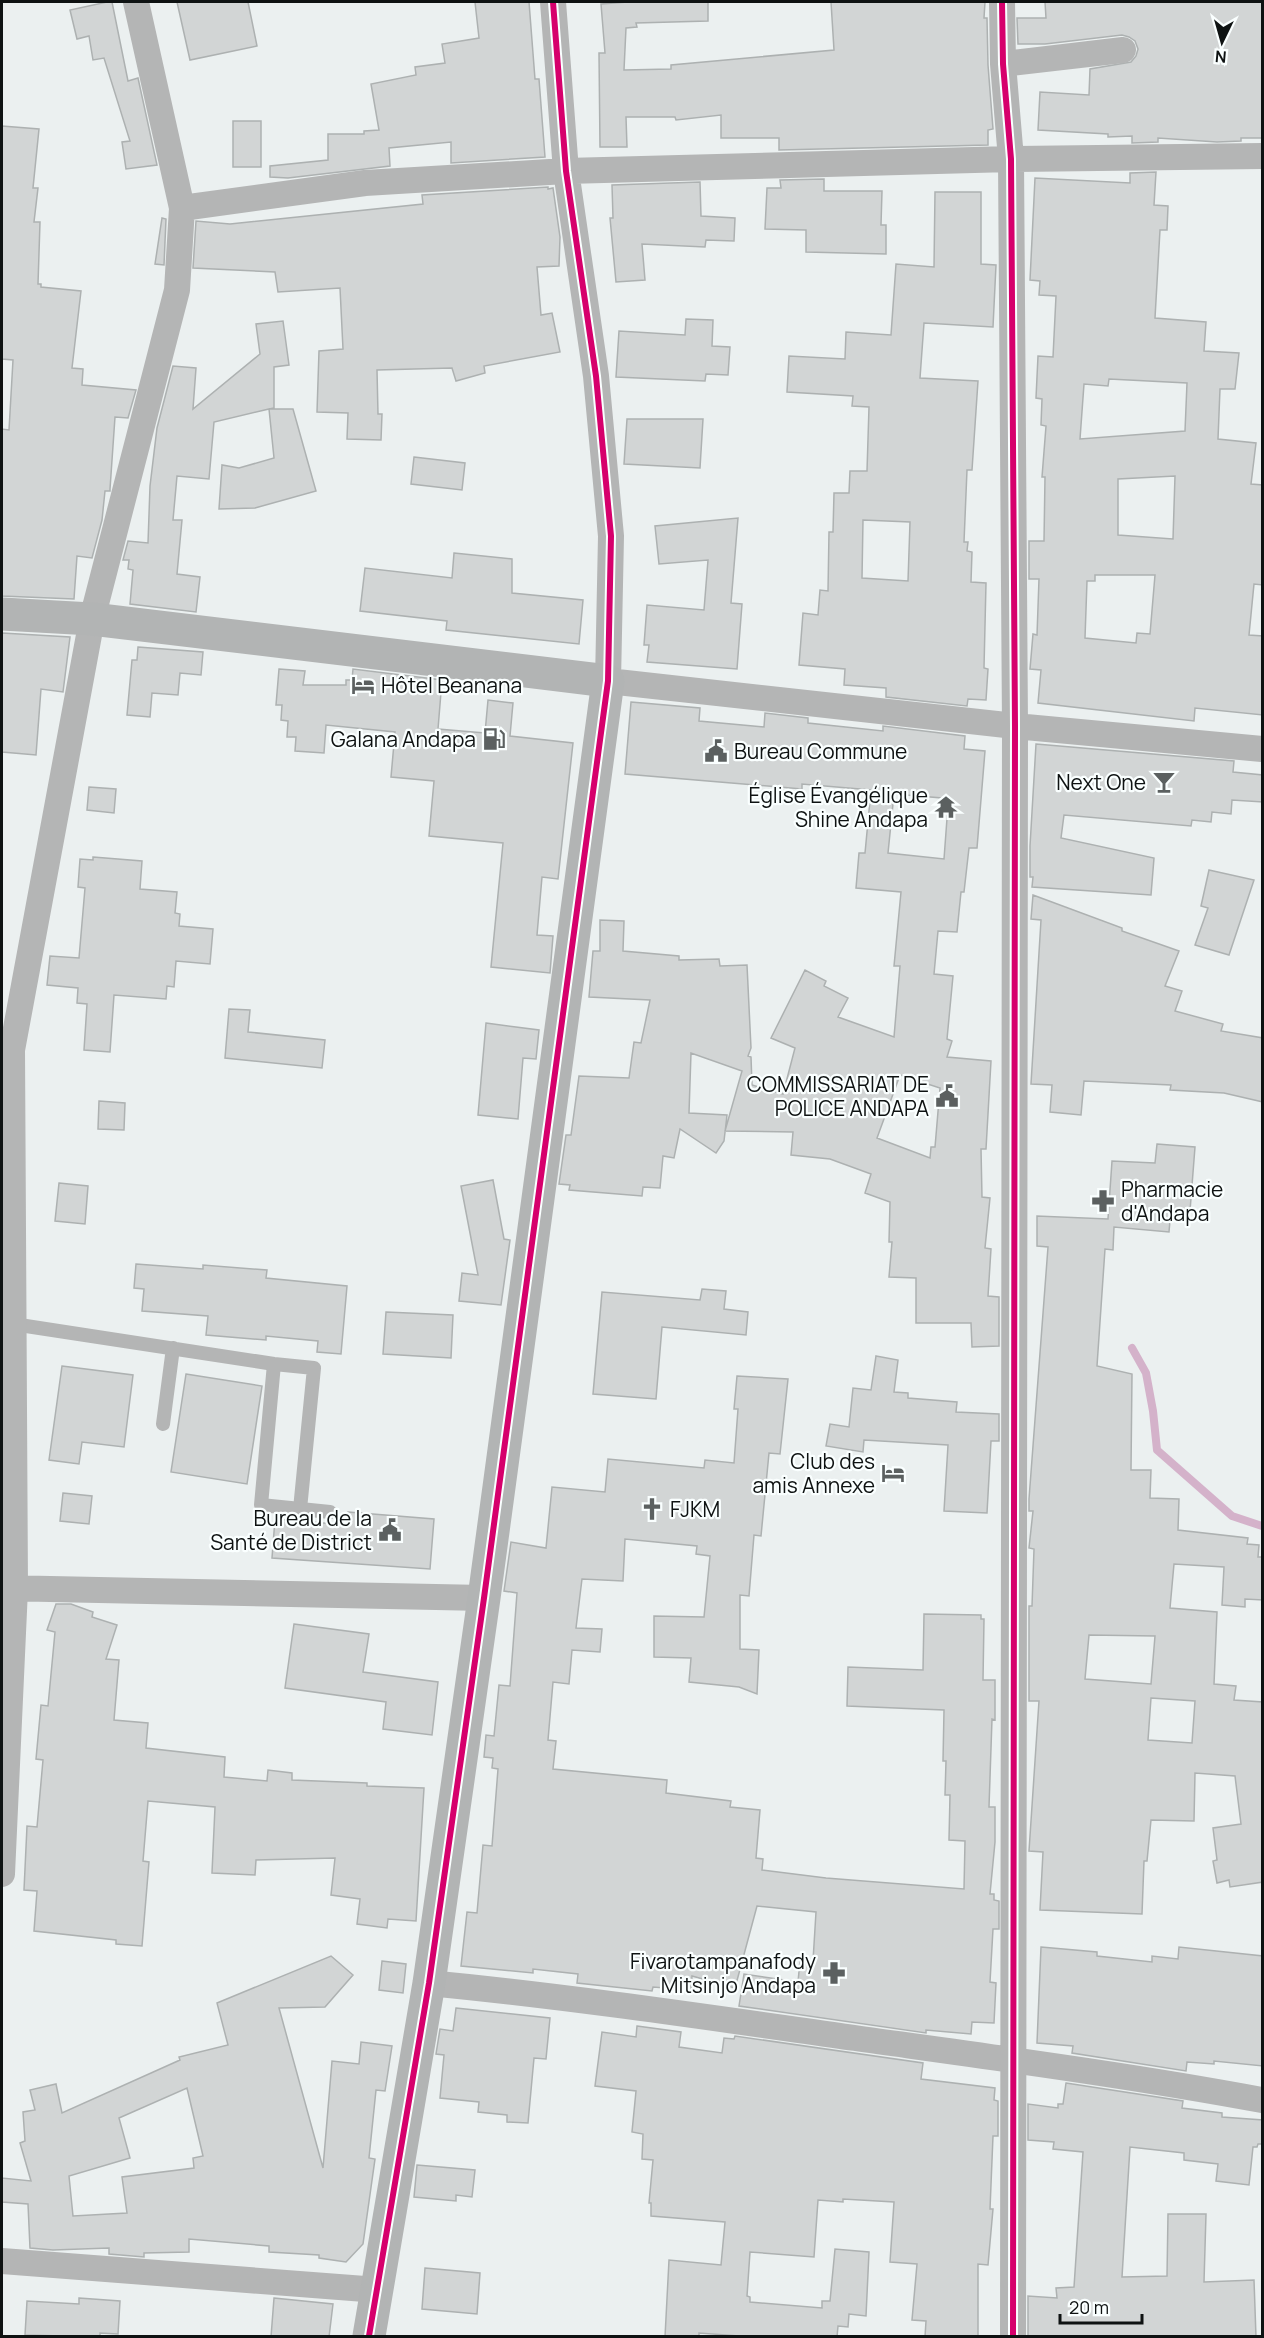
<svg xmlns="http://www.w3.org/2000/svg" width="1264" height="2338" font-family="Manrope,sans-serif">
  <rect width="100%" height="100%" fill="#ebf0f0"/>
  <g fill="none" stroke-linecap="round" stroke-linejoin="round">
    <path stroke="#d4b2ca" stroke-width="8" d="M1132,1348L1146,1373L1153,1411L1157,1450L1232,1516L1262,1526"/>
  </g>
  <path fill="#d2d5d5" stroke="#adb1b1" stroke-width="1.5" fill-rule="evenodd" d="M107,2H112L128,81L138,78L157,165L126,169L122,142L130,141L104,58L93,60L89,36L77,39L70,10Z
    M177,2H248L257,46L190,60Z
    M475,2H529L535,79H539L545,157L451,163V142L389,148L390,166L288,178L270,177V166L328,160V134H364V131L379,130L371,84L416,75L415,67L445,63L442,44L479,38Z
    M628,2H708V21L636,23L637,27L626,28L624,70L671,69V65L834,50L831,2H985L984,18H987L988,65L993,129L988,130V145L779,150V138H721V115L676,120L675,117H626L627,147H600L599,53H605L601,4Z
    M1045,2H1263V138H1241V141L1217,142L1158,138V142L1132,143V136L1108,137V134L1038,130L1040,92L1089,95L1090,69L1131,62L1136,56L1138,49L1135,41L1129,37L1122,35L1045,44H1018L1017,18H1046Z
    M233,121H261V167H233Z
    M2,126L39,129L33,188H38L34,222H40L38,284H41V287L81,291L72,368L83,369L82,385L136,390L128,418L115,417L110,489V491H105L102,520L92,558L77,556L74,599L2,596V429L9,430L13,360L2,359Z
    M1156,172L1154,205L1168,206L1167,230H1160L1155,318L1206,322L1204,351L1239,353L1235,389H1220L1218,439L1256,443L1251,484L1263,485V585L1254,584L1249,635L1263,636V715L1195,708L1194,721L1038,703L1041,670L1030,669L1033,634L1037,635L1039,579H1029V541H1044L1045,477H1042L1046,426L1041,425L1042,399L1036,398L1038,356L1053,357L1056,296L1039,295L1040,281L1030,280L1035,178L1130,183V173ZM1109,379L1187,383L1185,431L1080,439L1084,384L1108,386ZM1175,476L1173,539L1118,535V479ZM1095,575H1155L1150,634L1137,633L1136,643L1085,638L1087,581H1095Z
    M824,179V191H882L881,225H886V254L806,252V230L765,229L767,188H781L780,180Z
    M700,182L701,216L735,218L734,241L706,240L705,247L642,244L645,280L616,282L610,218H613L612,185Z
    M548,187V189L553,188L560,237L559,266L537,267L541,315L552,313L560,352L484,366L485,373L456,381L452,368L377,370L378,414H382L381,440L347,439L348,413L317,412L319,351L343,349L340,288L278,292L275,272L193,268L196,221L230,224L423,204L422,195Z
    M935,192H981V264L996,265L993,327L924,323L920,378L978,381L972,470H967L964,542H968L967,551L972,552L971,582L986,583L984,668L988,669L986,700L968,699L967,706L886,697V688L844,685L845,669L799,665L803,613L818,615L820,590L828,591L829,532H833L834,493H849L850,471H867L869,407L852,406L853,396L787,392L789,356L845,359L846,332L891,335L896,264L934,267ZM863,520L910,522L908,581L862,578Z
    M162,218L166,219L164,265L155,264Z
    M686,319L713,320L712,346L730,347L728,375L706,374L705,381L616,377L619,331L685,335Z
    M283,321L289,365L274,367V408L269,409H293L316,491L255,508L219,509L222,465L239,468L274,458L269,409L214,422L209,479L177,476L173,520H182L177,574L200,577L196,612L130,604L133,570L128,569L129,560H123L128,541L148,543L150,486L157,428L173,366L196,368L193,409L260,354L256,324Z
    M627,419H703L700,468L624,464Z
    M414,457L465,463L462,490L411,484Z
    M738,518L731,603L742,604L737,669L647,662L649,645H644L647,605L704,610L708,560L659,564L655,526Z
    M454,553L512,559V593L583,600L579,644L446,630L447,621L360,611L365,568L452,578Z
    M2,633L70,637L63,692L41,689L36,755L2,752Z
    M138,647L203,652L201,675L180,673L178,695L152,693L150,717L127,715L132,660H137Z
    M279,669L305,671L303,685H346V680H352L353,669L442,680L438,729L485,733L488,700L513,703L510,736L573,743L558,879L542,877L537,935L553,936L550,973L491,967L503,843L429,836L434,781L391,777L395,732L326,725L324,753L295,751L296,737H287L288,721L281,720L282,705H276Z
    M631,702L700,708L699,721L764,727L765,713L808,718V723L883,731V726L965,736L964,749L985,751L977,848H969L964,892H961L957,932L938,931L934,974L953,976L947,1039L952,1041L947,1057L991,1061L986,1149H981L982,1197L990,1198L985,1248L991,1249L988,1296L999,1297V1346L972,1347L971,1323H916V1278L889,1277L892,1242H889L890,1202L865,1193L871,1174L830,1159L791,1155L793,1132L725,1131L742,1071L691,1053L689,1113L727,1115L724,1141L716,1153L680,1129L674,1158L663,1156L660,1188L643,1187L642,1196L569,1190L570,1185L559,1184L566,1135H571L579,1076L629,1078L634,1042L641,1043L650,1000L589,997L593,951H600V920L624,921L623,951L679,956V960L719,959L720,966L747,965L751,1048L748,1056L751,1057L752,1085L783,1094L795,1048L771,1038L805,970L826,981L824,986L848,998L838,1017L894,1037L900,966H894L901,892L856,888L859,853H865L871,790L802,784V789L625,774ZM894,794L942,798L941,804L948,805L944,859L888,853ZM900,1075L940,1088L935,1147H931L930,1158L877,1138Z
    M1036,744L1234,761L1233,772L1263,775V802L1232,800L1231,814L1212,812L1211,822L1192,820L1191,826L1064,815L1061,838L1154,858L1151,895L1032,887L1033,877H1030V846Z
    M89,787L116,789L114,813L87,810Z
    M93,857L142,861L140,889L177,892L175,913L180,914L179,926L213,929L210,964L176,961L174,987L167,986L166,999L114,995L110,1052L84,1050L87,1004L77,1003L78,988L47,985L50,956L79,958L85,888L78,887L80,859L93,860Z
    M1209,870L1254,880L1229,955L1195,945L1208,908L1201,906Z
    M1033,895L1122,928V931L1179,951L1165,986L1182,991L1175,1011L1223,1024L1221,1031L1263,1038V1102L1224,1093L1170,1090L1171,1085L1084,1081L1081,1115L1050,1112L1052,1085L1031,1084L1041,920L1031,919Z
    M229,1009L250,1010L248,1032L325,1040L322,1068L225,1058Z
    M486,1023L539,1030L536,1059L523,1058L518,1119L478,1115Z
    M99,1101L125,1103L124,1130L98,1129Z
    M1157,1144L1195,1147L1190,1211L1171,1209L1169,1232L1114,1227L1113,1250L1105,1249L1097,1366L1132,1374L1131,1470H1151L1150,1498L1179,1499L1178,1530L1248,1538L1247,1544L1259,1545L1258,1557H1263V1600L1245,1599V1607L1222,1605L1224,1567L1174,1564L1170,1608L1217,1612L1214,1684L1236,1686L1234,1700L1263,1702V1882L1230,1887L1229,1880L1217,1883L1213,1861L1217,1860L1213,1828L1241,1824L1235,1776L1195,1773L1194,1821L1151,1820L1147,1861H1144L1142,1914L1040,1910L1043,1852L1029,1851L1039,1701H1029V1606H1032L1034,1549L1029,1548L1033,1511H1029V1499L1048,1247L1037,1246V1216L1108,1219L1112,1161L1155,1163ZM1089,1635L1155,1636L1151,1684L1085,1679ZM1151,1698L1195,1701L1192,1743L1148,1740Z
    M493,1180L504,1239L510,1240L501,1305L459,1301L462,1273L478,1275L461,1186Z
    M59,1183L88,1186L85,1224L55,1221Z
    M136,1264L203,1269V1265L267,1270L266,1278L347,1286L341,1354L317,1352L318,1341L266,1336V1340L206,1335L208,1316L142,1311L144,1289L134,1288Z
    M702,1289L726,1291L724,1309L748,1312L746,1335L662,1327L656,1399L593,1394L602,1292L700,1300Z
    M386,1312L453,1315L451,1358L383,1354Z
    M876,1356L898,1360L894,1392L908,1393V1398L957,1402L956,1412L999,1414V1441H991L987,1513L944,1511L948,1445L864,1440L863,1452L826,1446L830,1424L849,1427L853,1388L871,1390Z
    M62,1366L133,1375L124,1447L82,1442L79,1464L49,1460Z
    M186,1374L262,1386L247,1484L171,1472Z
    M737,1376L788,1379L780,1454L769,1453L761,1536L754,1535L749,1596L740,1595V1649L759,1650L757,1694L739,1687L689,1682L691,1658L654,1657V1616L704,1617L710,1556L696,1554L697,1546L625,1539L623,1581L582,1579L576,1628L602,1629L600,1652L572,1650L569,1684L553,1682L548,1740L556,1741L553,1769L667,1780L666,1793L731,1801L730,1807L760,1810L756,1858L763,1859L762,1870L826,1878L964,1889L965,1841L949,1840L950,1795H945L946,1761H943L944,1710L847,1706L848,1667L923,1670L924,1614L981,1615V1619H984L983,1680H995V1720L992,1719L989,1807H995V1842L990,1894H994V1900L999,1901V1929H993L990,1982L996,1983L994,2023L972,2022L971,2034L926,2030V2033L739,2006L744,1974L798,1982L800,1961H813L816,1912L757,1906L735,1988L692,1976L691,1990L653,1987L652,1991L577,1983L578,1974L533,1969V1973L461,1966L467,1912L477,1913L483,1845L492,1846L498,1769L492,1768L493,1758L484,1757L486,1735L494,1736L499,1685L510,1686L517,1593L504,1591L511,1542L546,1548L552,1487L605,1492L608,1459L704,1468L705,1460L734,1463L738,1409H734Z
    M63,1493L92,1496L89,1524L60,1521Z
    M348,1512L434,1519L430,1569L272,1558L275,1519L347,1525Z
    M56,1604H71L93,1612L92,1617L117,1625L106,1659L119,1660L114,1720L148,1723L146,1748L225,1757L224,1777L267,1781L268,1770L292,1773V1780L367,1783V1786L424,1788L416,1921L388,1919L387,1928L357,1924L360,1899L331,1895L335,1858L256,1860L255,1875L212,1873L215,1807L148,1801L143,1861L149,1862L142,1946L116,1944V1940L34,1931L37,1891L24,1890L27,1826L37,1827L43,1760L36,1759L41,1705L48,1706L55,1632L47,1630Z
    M294,1624L369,1634L363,1672L438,1682L432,1735L383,1729L386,1702L285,1688Z
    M1041,1947L1097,1952V1956L1152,1962V1956L1178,1959L1179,1947L1263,1956V2066L1214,2061V2064L1187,2062L1186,2071L1072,2053L1073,2046L1037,2043Z
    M331,1956L353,1975L325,2007L279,2008L323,2168L332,2061L359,2064L361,2042L392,2046L385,2091L376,2090L369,2158L375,2159L363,2244L346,2262L319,2258V2255L269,2252V2246L189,2239V2252L144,2253V2257L109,2254V2248L53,2250L30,2248L28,2204L2,2202V2178L31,2181L20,2143L25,2141L23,2112L35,2110L30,2090L56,2084L62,2113L180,2060L179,2057L228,2045L217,2003ZM187,2088L203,2156L193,2158L194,2168L122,2177L127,2213L73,2216L69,2176L130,2158L119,2118Z
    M382,1961L406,1964L403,1993L379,1990Z
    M456,2008L550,2018L546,2059L534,2058L528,2123L507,2122V2115L478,2112L479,2102L440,2098L444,2055L436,2054L440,2029L453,2031Z
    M637,2026L681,2032L679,2047L722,2053L724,2038L734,2039L735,2036L923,2063L921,2079L995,2088L994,2100L998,2101V2136H993L990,2209H993L988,2265L978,2264V2337H925L926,2321L912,2320L917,2264L890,2262L894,2202L843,2199V2202L818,2200L814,2257L750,2252L747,2296L750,2297V2302L822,2308V2301H830L835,2249L869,2252L866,2316L849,2314L848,2327L838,2326L837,2337H753L699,2333V2337H665L669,2260L721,2265L725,2222L651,2216V2203H649L653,2160L642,2159L643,2134L632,2132L636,2091L595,2086L602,2032L636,2037Z
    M1066,2083L1183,2101L1182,2108L1222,2113V2117L1263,2120V2144H1258L1257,2147H1253L1249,2185L1216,2181L1218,2164L1184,2160V2153L1130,2147L1122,2277L1167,2276L1168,2214H1206L1204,2282L1254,2280L1256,2337H1028V2296L1057,2298L1056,2288L1074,2287L1083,2152L1053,2149L1054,2142L1028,2140V2104L1058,2108V2104H1063Z
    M417,2165L475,2170L472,2197L456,2195V2201L414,2197Z
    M425,2268L480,2273L477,2314L422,2309Z
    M79,2298L120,2301L118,2334L100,2333V2337L25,2335L27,2301L79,2304Z
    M274,2298L333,2304L329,2337H271Z"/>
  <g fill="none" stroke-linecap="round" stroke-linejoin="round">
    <path stroke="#b4b5b5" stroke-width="14" d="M13,1324L274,1364L314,1368L300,1509
      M274,1364L261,1505L330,1512
      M163,1424L173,1348"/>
    <path stroke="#b4b5b5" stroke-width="26" d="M553,2L566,171L596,376L611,536L608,681L1015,726L1262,749
      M1002,2L1003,64L1011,159L1015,726L1013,2336
      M1003,64L1123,50
      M182,208L365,183L566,171L1011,159L1262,156
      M2,1588L484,1598
      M2,1874L15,1589L12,1050L92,619L177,290L182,208L136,2
      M429,1983C572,1997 713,2018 855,2038C991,2057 1128,2075 1262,2100
      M2,2261L378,2290"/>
    <path stroke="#b2b4b4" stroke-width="33" d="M2,614L92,619L608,681L484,1598L429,1983L369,2336"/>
    <g stroke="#faffff" stroke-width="10">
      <path id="cycleway" d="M1002,2L1003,64L1011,159L1015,726L1013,2336
        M369,2336L429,1983L484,1598L608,681L611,536L596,376L566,171L553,2"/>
    </g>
    <use href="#cycleway" stroke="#d6006c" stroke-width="6"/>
  </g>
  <defs>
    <g id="hotel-bare" transform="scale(1.8)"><path d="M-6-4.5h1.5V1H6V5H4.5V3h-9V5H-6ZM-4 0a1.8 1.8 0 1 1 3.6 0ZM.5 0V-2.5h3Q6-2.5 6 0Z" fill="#5b6060" stroke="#faffff" stroke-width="2.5" paint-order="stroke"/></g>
    <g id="fuel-bare" transform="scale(1.8)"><path d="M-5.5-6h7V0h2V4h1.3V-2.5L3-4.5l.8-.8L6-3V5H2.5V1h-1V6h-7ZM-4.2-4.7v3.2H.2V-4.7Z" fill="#5b6060" stroke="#faffff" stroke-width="2.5" paint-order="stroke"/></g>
    <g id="civic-bare" transform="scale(1.8)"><path d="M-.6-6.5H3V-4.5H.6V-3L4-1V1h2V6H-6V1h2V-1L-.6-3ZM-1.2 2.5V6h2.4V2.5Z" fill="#5b6060" stroke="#faffff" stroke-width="2.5" paint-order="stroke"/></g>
    <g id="bar-bare" transform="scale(1.8)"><path d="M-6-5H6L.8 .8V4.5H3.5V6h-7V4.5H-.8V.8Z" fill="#5b6060" stroke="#faffff" stroke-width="2.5" paint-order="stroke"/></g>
    <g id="temple-bare" transform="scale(1.8)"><path d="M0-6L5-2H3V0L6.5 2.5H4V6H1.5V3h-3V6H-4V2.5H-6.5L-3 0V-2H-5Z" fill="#5b6060" stroke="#faffff" stroke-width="2.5" paint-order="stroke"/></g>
    <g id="pharmacy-bare" transform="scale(1.8)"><path d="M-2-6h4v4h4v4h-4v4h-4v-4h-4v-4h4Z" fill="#5b6060" stroke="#faffff" stroke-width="2.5" paint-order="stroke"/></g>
    <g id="church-bare" transform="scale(1.8)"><path d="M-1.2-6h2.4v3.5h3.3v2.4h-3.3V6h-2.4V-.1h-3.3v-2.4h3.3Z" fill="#5b6060" stroke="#faffff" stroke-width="2.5" paint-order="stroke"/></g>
  </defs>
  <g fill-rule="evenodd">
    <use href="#hotel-bare" x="363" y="685"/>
    <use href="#fuel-bare" x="494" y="739"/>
    <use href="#civic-bare" x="716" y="751"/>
    <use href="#bar-bare" x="1164" y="782"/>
    <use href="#temple-bare" x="946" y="807"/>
    <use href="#civic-bare" x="947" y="1096"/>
    <use href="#pharmacy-bare" x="1103" y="1201"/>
    <use href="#hotel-bare" x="893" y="1473"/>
    <use href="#church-bare" x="652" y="1509"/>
    <use href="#civic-bare" x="390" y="1530"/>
    <use href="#pharmacy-bare" x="834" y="1973"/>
  </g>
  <g text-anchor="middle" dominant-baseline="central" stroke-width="4.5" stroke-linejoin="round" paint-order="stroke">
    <g font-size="21" fill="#0e1212" stroke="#faffff" text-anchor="end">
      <text x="381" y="685" text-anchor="start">Hôtel Beanana</text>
      <text x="476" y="739">Galana Andapa</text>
      <text x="734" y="751" text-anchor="start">Bureau Commune</text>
      <text x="1146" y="782">Next One</text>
      <text x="928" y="795">Église Évangélique<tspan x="928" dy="24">Shine Andapa</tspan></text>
      <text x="929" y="1084">COMMISSARIAT DE<tspan x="929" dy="24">POLICE ANDAPA</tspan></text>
      <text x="1121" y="1189" text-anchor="start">Pharmacie<tspan x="1121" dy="24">d'Andapa</tspan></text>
      <text x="875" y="1461">Club des<tspan x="875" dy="24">amis Annexe</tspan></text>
      <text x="670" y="1509" text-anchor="start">FJKM</text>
      <text x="372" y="1518">Bureau de la<tspan x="372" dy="24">Santé de District</tspan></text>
      <text x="816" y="1961">Fivarotampanafody<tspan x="816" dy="24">Mitsinjo Andapa</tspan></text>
    </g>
  </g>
  <rect width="1264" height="2338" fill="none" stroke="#0e1212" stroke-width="6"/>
  <g transform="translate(1222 42) rotate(185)" stroke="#faffff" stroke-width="4.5" paint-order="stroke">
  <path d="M0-4.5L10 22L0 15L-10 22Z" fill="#0e1212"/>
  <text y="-9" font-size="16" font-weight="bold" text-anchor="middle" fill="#0e1212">N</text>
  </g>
  <path d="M1060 2314v9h82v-9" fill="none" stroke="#0e1212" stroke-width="3"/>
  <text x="1069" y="2314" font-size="18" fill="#0e1212" stroke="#faffff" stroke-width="4.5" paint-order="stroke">20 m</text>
</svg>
